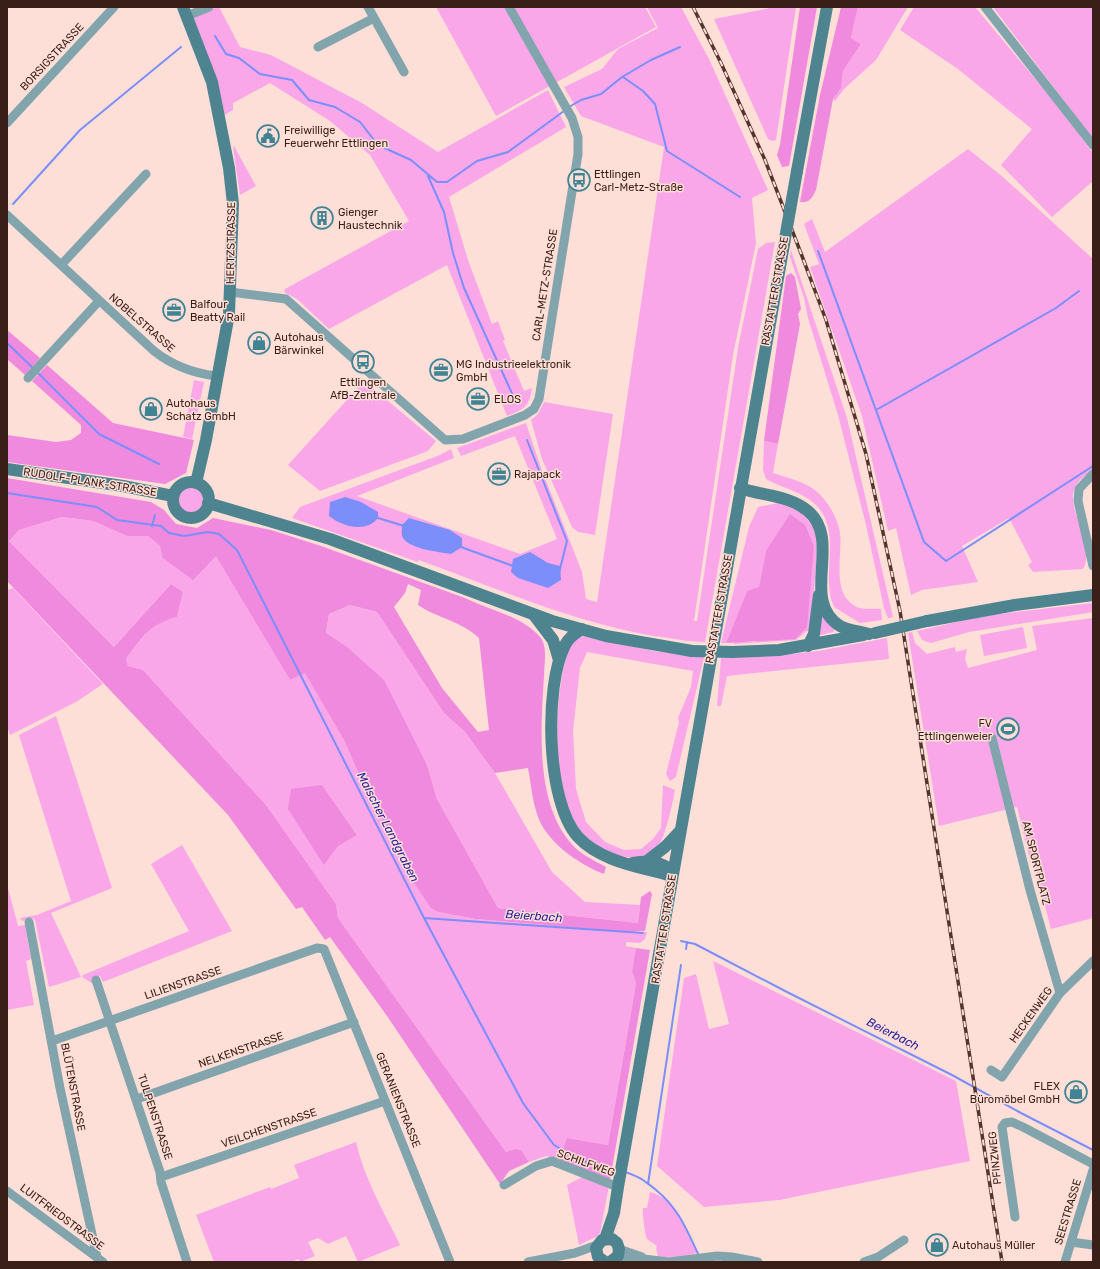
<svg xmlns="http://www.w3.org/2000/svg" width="1100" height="1269" font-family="Rubik,sans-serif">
  <rect width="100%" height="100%" fill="#fedfd8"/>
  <path fill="#f9a7e9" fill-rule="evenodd" d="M217,7H219L240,47L271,55L362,103L438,152L548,90L566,127L449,197L469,263L492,324L498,321L505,340L503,341L524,391L532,388C529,407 525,409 507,416L447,265L329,329L297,299L284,292L285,289L409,221L370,155L330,121L270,83L233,103V110L224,115L193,17Z
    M436,7H645L656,27L496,116Z
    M647,7H681L709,59L768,190L752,198L756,243L733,355L694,621H697L738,348L758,249L766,243L775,242L705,642C688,642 671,638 654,636C573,622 496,588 419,560L418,562L292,518L300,507L440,455L451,449L454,458L357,496L520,554L557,539L515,436L461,456L457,448L526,423L541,468L582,572L586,599L597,602L664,147L581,116L564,87L602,69L618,49L658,28Z
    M775,7H796L776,140L772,141L768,139L714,19Z
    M858,7H908L876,60L844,89L835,101L833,99L841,87L843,71L861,44L851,38Z
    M914,7H975L1058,106L1093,153V181L1052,217L1001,165L1032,129L958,69L900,30Z
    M993,7H1093V139Z
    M234,146L256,186L240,195L233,147Z
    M968,149L1003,177L1093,259V470C1085,476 1077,481 1074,490C1067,510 1096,548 1083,569L1033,572L1028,565L1032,562L1009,518L962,546L978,582L922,590L911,595L896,528L888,531L862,416L810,267L819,264L804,224L812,219L825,252Z
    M791,250L847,418L893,617L888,618L884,608L866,525L838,415L808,318L804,298L790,257Z
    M194,380L204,382L192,439L183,437Z
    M364,381L436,441L428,451L320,491L288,465Z
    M544,402L613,414L595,535L578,532L572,527L542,459L531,420L538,414Z
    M764,441L778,444L773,473C787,478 804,481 816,491C827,500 838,518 840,533C843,556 830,594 857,607C863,610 874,608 881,609L882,620L860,623L834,607C833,603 830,598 830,593C825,563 840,528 815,504C801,491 782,488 766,479L763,470Z
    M176 500a14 14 0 1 1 28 0a14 14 0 1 1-28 0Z
    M779,503L802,512L816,531L817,553L811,631H807L796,640L734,644V642H756L766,551L759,588L747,591L726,643H721L749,527L758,507Z
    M62,517L93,521L127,536H148L160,546L216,555L290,680L305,672L344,740L367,793L393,838L412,880L438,912L476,919L623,932H647L645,939L640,943L626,942V946L636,948L632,971L636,984L608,1145L567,1138L559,1160L546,1156L529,1162L522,1151L506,1152L338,918L336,904L266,805L143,670L128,666L126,659C143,636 147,625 177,617L183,592L171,584L114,647L9,541L19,530ZM322,785L357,835L337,847Z
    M13,588L103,684L76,702L10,735L7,726V590Z
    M1093,603V612L969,632L931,643L922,640L917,631L983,616Z
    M350,605L377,612L444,713L465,732L495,773L552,872L585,902L640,905L638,923L498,908L437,799L427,765L326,634L329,614Z
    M819,606L837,627L833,632L821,635L817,633Z
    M1093,618V918L1051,929L1033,860H1030L1017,807L939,826L908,633L912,632L915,643L927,654L955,647L956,652L967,649L965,659L968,668L1037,650L1032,626Z
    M1023,627L1027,648L984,656L980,635Z
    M585,636L653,651L704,657L676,777L670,781L666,774L679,722L678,718L691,687L693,671L587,652L580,668L573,731L576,789L586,822L605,842L624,850L641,849L653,839L661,828L663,785L675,790C673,802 664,843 656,850C635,867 596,852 580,832C571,820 564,804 560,789C558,780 559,770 558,761C555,720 559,681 570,642L577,637Z
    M887,638L889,659L727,676L721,706H717L721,658L773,656L818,651Z
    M56,716L112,888L51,913L81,977L49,987L35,920L32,918L22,921L20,918L37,915L71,901L19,735Z
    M182,845L232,931L103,982L100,976L91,979L93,984L82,977L83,975L189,931L151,864Z
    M7,888H8L18,926L25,925L31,959L26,961L34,1005L7,1010Z
    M713,961L956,1081L970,1161L779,1200L704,1207L657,1166L684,978L696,974L709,1029L729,1024Z
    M356,1142C364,1178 384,1212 400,1245L358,1262L346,1236L328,1244L318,1238L308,1242L315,1256L300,1262L299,1259L291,1262H214L196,1215L270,1187L271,1189L299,1178L294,1165Z
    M584,1176L609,1186L600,1233L596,1237L579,1245L567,1185Z
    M650,1192C677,1199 685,1231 697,1253L679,1258L658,1257L656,1248L657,1246C654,1243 649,1241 647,1239C645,1235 642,1212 643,1208H647Z"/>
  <path fill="#ef8ade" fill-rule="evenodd" d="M800,7H817L789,166L782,167L777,155L780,145Z
    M841,7H858L851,38L861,44L843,71L841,88L833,99L816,190C812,198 810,203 800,202L820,95Z
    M791,273L795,277L801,309L798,314L800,324L778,444L764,441L786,276Z
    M7,330L40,358L25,375L7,359Z
    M47,365L113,423L194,440L186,473L165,484L7,462V435L56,442L71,440L81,433V425L32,381Z
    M7,478L151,502L164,510L176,524L197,528L213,518L271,530L321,546L465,598C489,610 522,616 540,637C548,646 544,665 544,676C541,726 535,799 569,841C578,853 593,860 606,867L604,874C578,864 545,841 537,814C532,799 531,783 528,768L495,773L465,732L444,713L377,612L350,605L329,614L326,633L347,647L384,680L427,765L437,799L498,908L638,923L641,897L650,891L652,894L645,931L623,932L476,919L438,912L431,908L412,880L393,838L367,793L344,740L305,673L290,680L216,556L193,580L163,558L160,546L148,536H127L93,521L62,517L19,530L9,541L114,647L171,584L183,592L177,617C148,625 143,636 126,659L128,666L143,670L266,805L336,904L338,918L506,1152L516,1149L522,1151L529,1162L509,1171L500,1184L387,1016L330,937L325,940L302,907L296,909L228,815L7,581ZM408,584L421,590L418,605C437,618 461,621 479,638L489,730L478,732L442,688L394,607L405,593Z
    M790,514L805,525L814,546L807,627L795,639L726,643L747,591L759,587L766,551Z
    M322,785L357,835L337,847L324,865L288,809L291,789Z
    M636,948L650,950L610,1180L559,1160L567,1138L608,1145L636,984L632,971Z"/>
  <path fill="#7b8efa" d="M345,497L361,502L378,512V518C366,533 343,527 329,516L330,502Z
    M409,518L450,530L462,538V547L451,554C439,552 410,549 403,538C401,535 402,529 402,525Z
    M530,552L548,563L560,566L561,580L548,588L518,578L511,572L513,559Z"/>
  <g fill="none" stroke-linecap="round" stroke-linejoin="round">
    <path stroke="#7b8efa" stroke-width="2" d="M215,36L226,54L239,58L260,74L292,80L309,100L335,107L360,122L378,145L411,160L437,182H447L477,161L508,152L564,111
      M623,77L643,91L655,104L667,151L740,197
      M569,107L581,100L601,94L622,77L651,60L680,47
      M428,176L444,212L453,253L464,288L515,400
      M13,204L80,130L181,47
      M818,251L924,542L946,561L1093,466
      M7,343L34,369
      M37,372L99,434L159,464
      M876,410L1056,308L1079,291
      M527,440L567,541L559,573
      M7,493L97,507L117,520L161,526L169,533L184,536L208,532L219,534L237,550L424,918L523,1103L554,1145L576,1158L603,1169L617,1171
      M378,518L404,526
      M152,526L155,515
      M461,547L513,566
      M424,918L643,933
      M681,941L695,944L785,991L952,1075L1021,1113L1093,1150
      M686,949L687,942
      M625,1172C640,1177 643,1180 655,1189C679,1209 686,1228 699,1256
      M648,1184L681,965"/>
    <path stroke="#82a5ad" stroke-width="9" d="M368,7L404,72
      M985,7L1093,145
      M187,16L209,7
      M318,47L374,18
      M7,123L114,7
      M7,215L154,351C173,366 192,373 216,376
      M61,265L146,174
      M230,292L286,299L445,440L463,439L525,415L534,409L539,399L578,154V137L572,118L509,7
      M28,378L99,301
      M1093,474L1079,489L1078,501L1093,566
      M992,738L1030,890L1060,993
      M29,922L60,1088L97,1257
      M96,980L160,1172L161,1182L187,1262
      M52,1041L317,948L324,949L450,1262
      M991,1070L1002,1077L1060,993L1093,961
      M137,1099L354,1022
      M161,1177L385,1101
      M504,1185L536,1166L552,1161L618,1187
      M7,1191L103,1262
      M1015,1217L1003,1134L1002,1127L1005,1123L1012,1122L1023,1127L1093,1164
      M1071,1242L1093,1245
      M619,1249L642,1257
      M618,1256L669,1262L717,1256L732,1257L758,1262
      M528,1262L575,1253L597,1245
      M864,1262L878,1257L904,1240
      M1065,1262L1093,1170"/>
    <path stroke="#4e8490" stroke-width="12" d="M183,7L212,82L229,168L233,204L229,314L206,440L196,483
      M797,171L827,7
      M7,469L123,486L173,496
      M173 500a18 18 0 1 1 36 0a18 18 0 1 1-36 0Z
      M740,488C763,496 789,495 808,511C843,541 799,600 840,626C849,631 859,631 869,634
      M208,503L330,539L552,621L606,636L692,651
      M534,615L553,640L559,660
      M927,621L1015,605L1093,595
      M582,629C575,633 569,637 565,645C544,686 546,802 578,837C601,862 641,867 672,876
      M808,646L814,634L819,595
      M732,652L779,650L863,635
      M647,861L665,847L680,831
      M633,863C649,860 659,861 673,871
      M605,1239L614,1213L618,1187L780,267
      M605,1262L598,1257L596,1248L602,1240L612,1239L617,1243L619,1249L618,1256L610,1262"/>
    <g stroke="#51352e" stroke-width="3.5">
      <path id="rail" d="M693,7L721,63L765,160L802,256L826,320L866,454L900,611L1002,1262"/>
    </g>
    <use href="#rail" stroke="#fedfd8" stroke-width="2" stroke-dasharray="6" stroke-linecap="butt"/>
    <path stroke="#4e8490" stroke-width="12" d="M780,267L797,171
      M875,633L927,621
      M692,651L732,652"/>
  </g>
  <defs>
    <g id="civic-ring" transform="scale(1.15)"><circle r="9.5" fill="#fedfd8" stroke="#408493" stroke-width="1.5"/><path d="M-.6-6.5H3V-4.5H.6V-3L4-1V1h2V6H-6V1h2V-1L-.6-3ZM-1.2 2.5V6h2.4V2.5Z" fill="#408493"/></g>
    <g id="bus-ring" transform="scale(1.15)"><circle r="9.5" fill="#fedfd8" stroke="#408493" stroke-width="1.5"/><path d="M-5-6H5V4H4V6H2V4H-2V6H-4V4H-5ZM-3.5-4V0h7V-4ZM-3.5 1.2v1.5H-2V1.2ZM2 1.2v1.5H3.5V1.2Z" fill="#408493"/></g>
    <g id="building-ring" transform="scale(1.15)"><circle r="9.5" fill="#fedfd8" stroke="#408493" stroke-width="1.5"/><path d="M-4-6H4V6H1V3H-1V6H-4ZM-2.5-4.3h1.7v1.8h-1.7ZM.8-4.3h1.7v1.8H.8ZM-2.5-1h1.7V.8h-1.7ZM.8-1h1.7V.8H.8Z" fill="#408493"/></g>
    <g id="office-ring" transform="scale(1.15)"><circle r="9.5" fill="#fedfd8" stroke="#408493" stroke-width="1.5"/><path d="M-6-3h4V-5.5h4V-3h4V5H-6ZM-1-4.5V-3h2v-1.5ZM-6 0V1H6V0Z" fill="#408493"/></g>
    <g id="shop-ring" transform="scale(1.15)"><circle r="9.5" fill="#fedfd8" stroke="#408493" stroke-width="1.5"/><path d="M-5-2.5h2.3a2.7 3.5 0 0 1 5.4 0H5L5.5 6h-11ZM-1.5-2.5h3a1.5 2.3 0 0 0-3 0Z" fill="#408493"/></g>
    <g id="stadium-ring" transform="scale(1.15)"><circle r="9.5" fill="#fedfd8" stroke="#408493" stroke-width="1.5"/><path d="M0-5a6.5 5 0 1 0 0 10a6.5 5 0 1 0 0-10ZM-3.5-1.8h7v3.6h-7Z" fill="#408493"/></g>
  </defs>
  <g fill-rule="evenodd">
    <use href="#civic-ring" x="268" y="136"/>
    <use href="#bus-ring" x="579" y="180"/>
    <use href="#building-ring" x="322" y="218"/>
    <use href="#office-ring" x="174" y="310"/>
    <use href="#shop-ring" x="259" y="343"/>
    <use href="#bus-ring" x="363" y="362"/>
    <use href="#office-ring" x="441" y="370"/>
    <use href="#office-ring" x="478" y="399"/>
    <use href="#shop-ring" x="151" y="409"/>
    <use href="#office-ring" x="499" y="474"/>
    <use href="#stadium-ring" x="1008" y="729"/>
    <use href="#shop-ring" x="1076" y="1092"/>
    <use href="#shop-ring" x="937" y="1245"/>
  </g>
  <g text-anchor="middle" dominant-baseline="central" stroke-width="3" stroke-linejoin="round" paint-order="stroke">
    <g font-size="11" fill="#3a1f18" stroke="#fedfd8">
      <text transform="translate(52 57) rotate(-47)">BORSIGSTRASSE</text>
      <text transform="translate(231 243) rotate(-89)">HERTZSTRASSE</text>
      <text transform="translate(545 285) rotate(-81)">CARL-METZ-STRASSE</text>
      <text transform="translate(775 291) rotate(-80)">RASTATTER STRASSE</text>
      <text transform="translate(142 323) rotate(41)">NOBELSTRASSE</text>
      <text transform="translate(90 482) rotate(9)">RUDOLF-PLANK-STRASSE</text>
      <text transform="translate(719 609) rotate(-80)">RASTATTER STRASSE</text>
      <text transform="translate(1036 863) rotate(76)">AM SPORTPLATZ</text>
      <text transform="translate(664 929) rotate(-81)">RASTATTER STRASSE</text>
      <text transform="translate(183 983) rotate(-19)">LILIENSTRASSE</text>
      <text transform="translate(1031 1015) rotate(-55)">HECKENWEG</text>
      <text transform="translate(241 1050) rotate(-19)">NELKENSTRASSE</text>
      <text transform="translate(73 1087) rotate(79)">BLÜTENSTRASSE</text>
      <text transform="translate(398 1100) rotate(68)">GERANIENSTRASSE</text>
      <text transform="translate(155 1117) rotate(72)">TULPENSTRASSE</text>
      <text transform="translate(269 1128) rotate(-19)">VEILCHENSTRASSE</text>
      <text transform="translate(995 1158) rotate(-96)">PFINZWEG</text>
      <text transform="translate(586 1163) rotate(20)">SCHILFWEG</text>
      <text transform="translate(1068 1212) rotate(-73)">SEESTRASSE</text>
      <text transform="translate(62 1217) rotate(37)">LUITFRIEDSTRASSE</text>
    </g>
    <g font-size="11" fill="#3a1f18" stroke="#fedfd8" text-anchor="start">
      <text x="284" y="130">Freiwillige<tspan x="284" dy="13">Feuerwehr Ettlingen</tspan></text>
      <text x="594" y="174">Ettlingen<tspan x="594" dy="13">Carl-Metz-Straße</tspan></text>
      <text x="338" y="212">Gienger<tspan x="338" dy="13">Haustechnik</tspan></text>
      <text x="190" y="304">Balfour<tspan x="190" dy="13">Beatty Rail</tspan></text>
      <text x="274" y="337">Autohaus<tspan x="274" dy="13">Bärwinkel</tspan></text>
      <text x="456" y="364">MG Industrieelektronik<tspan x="456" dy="13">GmbH</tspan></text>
      <text x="363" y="382" text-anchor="middle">Ettlingen<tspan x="363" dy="13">AfB-Zentrale</tspan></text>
      <text x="494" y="399">ELOS</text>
      <text x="166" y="403">Autohaus<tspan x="166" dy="13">Schatz GmbH</tspan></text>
      <text x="514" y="474">Rajapack</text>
      <text x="992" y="723" text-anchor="end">FV<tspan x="992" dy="13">Ettlingenweier</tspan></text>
      <text x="1060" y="1086" text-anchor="end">FLEX<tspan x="1060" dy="13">Büromöbel GmbH</tspan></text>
      <text x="952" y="1245">Autohaus Müller</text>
    </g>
    <g font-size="12" font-style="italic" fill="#261d9b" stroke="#fedfd8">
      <text transform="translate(388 827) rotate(63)">Malscher Landgraben</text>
      <text transform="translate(534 916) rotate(4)">Beierbach</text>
      <text transform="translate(893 1034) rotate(27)">Beierbach</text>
    </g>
  </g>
  <rect width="1100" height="1269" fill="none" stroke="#3a1f18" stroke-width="16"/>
</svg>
